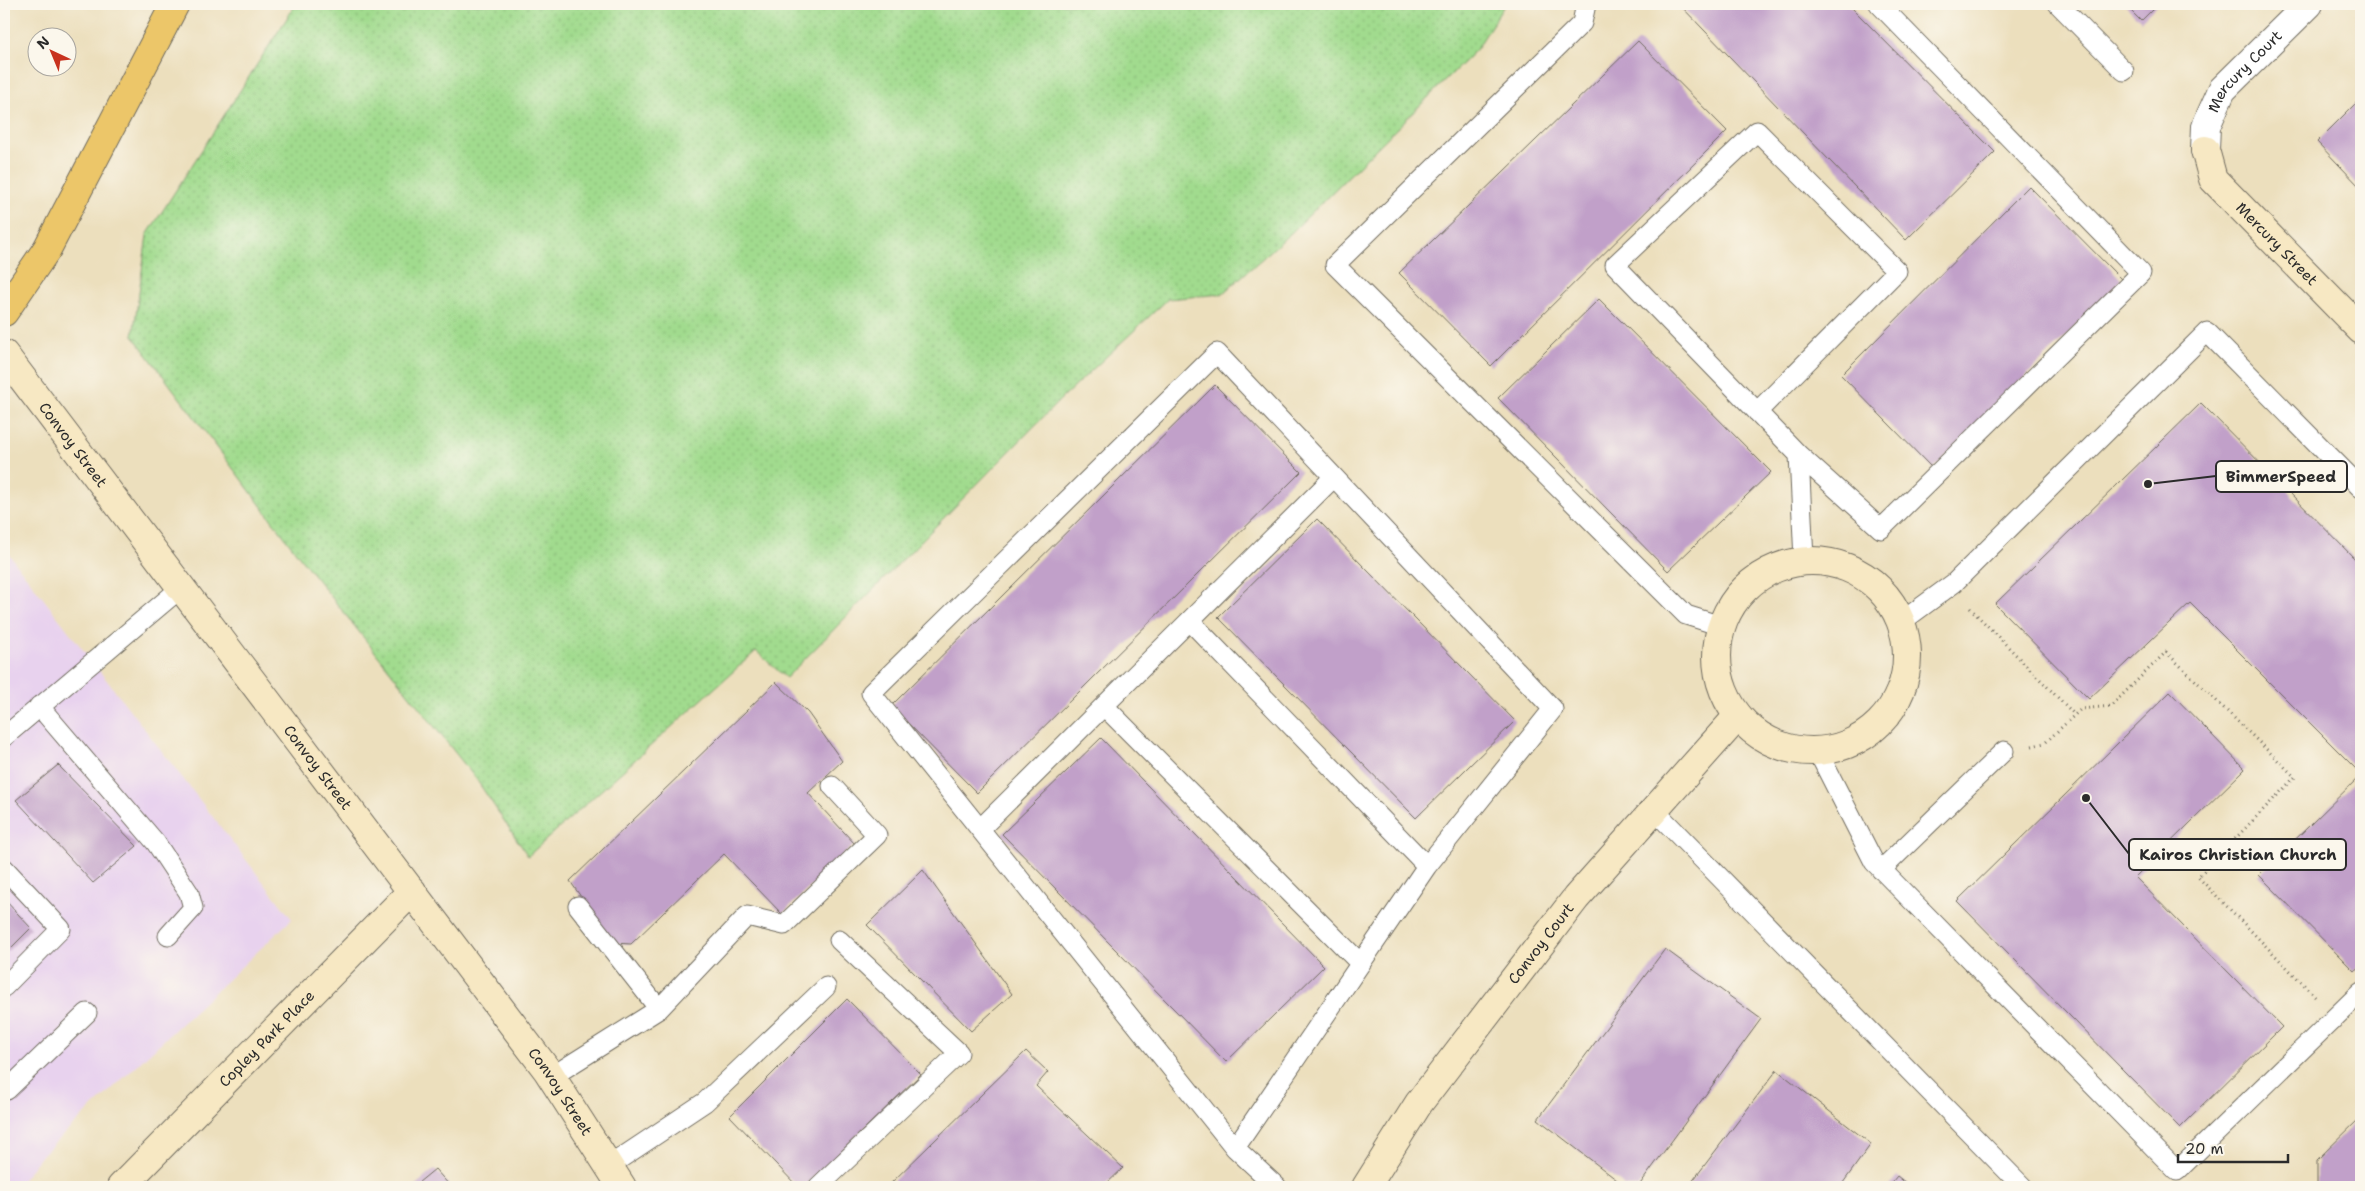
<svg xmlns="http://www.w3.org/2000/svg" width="2365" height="1191" font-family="'Shantell Sans',sans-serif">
  <defs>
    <pattern id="grass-dots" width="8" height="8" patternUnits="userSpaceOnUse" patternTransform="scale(1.25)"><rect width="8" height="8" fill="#a1db8e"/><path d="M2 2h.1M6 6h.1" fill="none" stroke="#8bbc7b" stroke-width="1.8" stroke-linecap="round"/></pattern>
  </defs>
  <rect width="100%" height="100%" fill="#fbf7ec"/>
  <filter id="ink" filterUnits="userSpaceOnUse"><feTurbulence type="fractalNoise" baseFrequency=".02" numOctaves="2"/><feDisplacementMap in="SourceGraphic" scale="10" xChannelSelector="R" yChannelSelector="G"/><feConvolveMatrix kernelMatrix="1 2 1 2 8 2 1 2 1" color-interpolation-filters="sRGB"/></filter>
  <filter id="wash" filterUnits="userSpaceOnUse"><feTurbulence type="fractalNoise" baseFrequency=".0096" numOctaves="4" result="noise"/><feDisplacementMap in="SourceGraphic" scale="20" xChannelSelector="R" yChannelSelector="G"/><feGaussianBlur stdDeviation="1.12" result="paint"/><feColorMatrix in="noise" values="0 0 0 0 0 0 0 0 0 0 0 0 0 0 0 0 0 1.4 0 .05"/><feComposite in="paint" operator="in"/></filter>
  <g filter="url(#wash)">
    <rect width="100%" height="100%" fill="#ecdfbd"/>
    <path fill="#e8d2ee" d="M4,548L292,919L43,1154L17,1187H4Z"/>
    <path fill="url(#grass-dots)" stroke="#66835c" d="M296,4H1505L1476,50L1292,232L1222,294L1168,299L1063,397L786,678L756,651L528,856L476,779L302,560L133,336L147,235Z"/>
    <g id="blocks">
      <path fill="#c1a0c9" d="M1679,4H1848L1995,152L1906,240Z
        M2124,4H2158L2141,21Z
        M1638,41L1727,131L1491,366L1399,273Z
        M2361,98V188L2317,142Z
        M2029,186L2122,280L1933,469L1841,375Z
        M1599,299L1771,472L1668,571L1498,398Z
        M1215,385L1301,472L977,793L891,706Z
        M2201,403L2361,565V774L2190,603L2089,699L1995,604Z
        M1317,519L1515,721L1416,818L1218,617Z
        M776,682L808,713L842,761L808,793L855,844L782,914L724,854L631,944L613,943L570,881Z
        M2170,692L2245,769L2135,877L2282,1027L2180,1128L1957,901Z
        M1101,738L1324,966L1226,1062L1002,834Z
        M58,765L137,846L93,883L16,800Z
        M2361,775V965L2354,971L2259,875Z
        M923,870L1012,994L971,1031L867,925Z
        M4,899L31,928L4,955Z
        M1665,949L1761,1019L1638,1187H1626L1538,1119Z
        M847,999L921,1074L804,1187H798L730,1116Z
        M1026,1051L1048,1072L1036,1086L1123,1168L1103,1187H887Z
        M1777,1070L1871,1144L1840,1187H1688Z
        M2361,1117V1187H2317V1160Z
        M435,1169L451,1187H413Z
        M1897,1176L1911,1187H1888Z"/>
    </g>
  </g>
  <g filter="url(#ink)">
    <use href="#blocks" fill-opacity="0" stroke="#6f6a5e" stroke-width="1"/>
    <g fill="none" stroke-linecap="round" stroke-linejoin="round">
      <g stroke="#6f6a5e" stroke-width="21">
        <path id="lane" d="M1586,4L1582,23L1335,265L1686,615L1721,626
          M2058,4L2124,71
          M1757,412L1897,271L1757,131L1615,265L1799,455L1804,560
          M1799,455L1881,529L2141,273L1879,4
          M1190,621L1427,866
          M1901,622L1954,583L2207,332L2361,488
          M39,706L156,843L189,893L193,908L168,936
          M1104,706L1360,963
          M4,737L182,587
          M1818,752L1874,862L2177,1171L2361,992
          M1654,810L2023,1187
          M980,829L1334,477
          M4,868L61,929L4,987
          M1881,870L2004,751
          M578,906L659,1009
          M551,1077L659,1009L747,916L784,925L877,835L832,786
          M4,1088L7,1090L87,1013
          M1235,1148L1427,866L1553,709L1217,353L871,693L1235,1148L1277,1187
          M609,1166L705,1102L826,987
          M818,1187L959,1053L839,940"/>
      </g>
      <g stroke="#6f6a5e" stroke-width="30">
        <g id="street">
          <path id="s1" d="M2205,150L2206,126L2222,90L2309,4"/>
        </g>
      </g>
      <g stroke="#6f6a5e" stroke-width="30">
        <g id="secondary">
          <path id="s2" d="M2205,150L2213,179L2361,330"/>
          <path id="s3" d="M4,354L547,1070L622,1187"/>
          <circle cx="1812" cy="656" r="95"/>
          <path id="s4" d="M121,1187L412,891"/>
          <path id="s5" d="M1366,1187L1419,1103L1576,898L1738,716"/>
        </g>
      </g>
      <g stroke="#6f6a5e" stroke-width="30">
        <path id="highway" d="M4,312L47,249L175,4"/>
      </g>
      <path stroke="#6f6a5e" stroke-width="3" stroke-dasharray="1 4" stroke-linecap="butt" d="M1970,608L2075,715
        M2032,746L2045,743L2081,709L2111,706L2166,652L2295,777L2198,877L2316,997"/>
      <use href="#lane" stroke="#fff" stroke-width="19"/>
      <use href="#street" stroke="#fff" stroke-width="28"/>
      <use href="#secondary" stroke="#f7e8c3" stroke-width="28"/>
      <use href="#highway" stroke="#ecc669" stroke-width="28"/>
    </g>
  </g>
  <g text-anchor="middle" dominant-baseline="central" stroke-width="5" stroke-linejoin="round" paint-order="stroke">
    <g font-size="15" fill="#2b2b2b" stroke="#fbf7ec">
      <text stroke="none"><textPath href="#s1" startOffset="92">Mercury Court</textPath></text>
      <text stroke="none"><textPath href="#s2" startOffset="121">Mercury Street</textPath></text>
      <text stroke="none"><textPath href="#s3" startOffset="114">Convoy Street</textPath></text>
      <text stroke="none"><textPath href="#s3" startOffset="519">Convoy Street</textPath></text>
      <text stroke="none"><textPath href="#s5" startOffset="300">Convoy Court</textPath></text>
      <text stroke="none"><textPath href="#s4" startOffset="208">Copley Park Place</textPath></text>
      <text stroke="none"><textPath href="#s3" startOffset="924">Convoy Street</textPath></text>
    </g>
  </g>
  <path fill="none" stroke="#2b2b2b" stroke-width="2" d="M2148 484L2216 476M2086 798L2129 854"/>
  <g fill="#2b2b2b" stroke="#fbf7ec" stroke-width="2">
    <circle cx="2148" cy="484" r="5"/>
    <circle cx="2086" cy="798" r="5"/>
  </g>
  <g fill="#fbf7ec" stroke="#2b2b2b" stroke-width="2">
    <rect x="2216" y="461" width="131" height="31" rx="5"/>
    <rect x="2129" y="839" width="217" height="31" rx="5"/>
  </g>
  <g font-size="16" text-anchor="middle" font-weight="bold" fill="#2b2b2b">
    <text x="2281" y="482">BimmerSpeed</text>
    <text x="2238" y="860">Kairos Christian Church</text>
  </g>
  <rect width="2365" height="1191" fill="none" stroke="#fbf7ec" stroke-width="20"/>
  <g transform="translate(52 52) rotate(316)"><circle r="24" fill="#fbf7ec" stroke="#a8a59f"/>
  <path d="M0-4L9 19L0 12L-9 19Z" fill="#c8321e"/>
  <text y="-8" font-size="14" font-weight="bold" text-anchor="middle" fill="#2b2b2b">N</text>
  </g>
  <path d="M2178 1154v8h110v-8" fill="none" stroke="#2b2b2b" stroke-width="2.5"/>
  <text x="2185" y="1154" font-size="15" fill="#2b2b2b" stroke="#fbf7ec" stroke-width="4" paint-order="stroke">20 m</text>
</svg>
